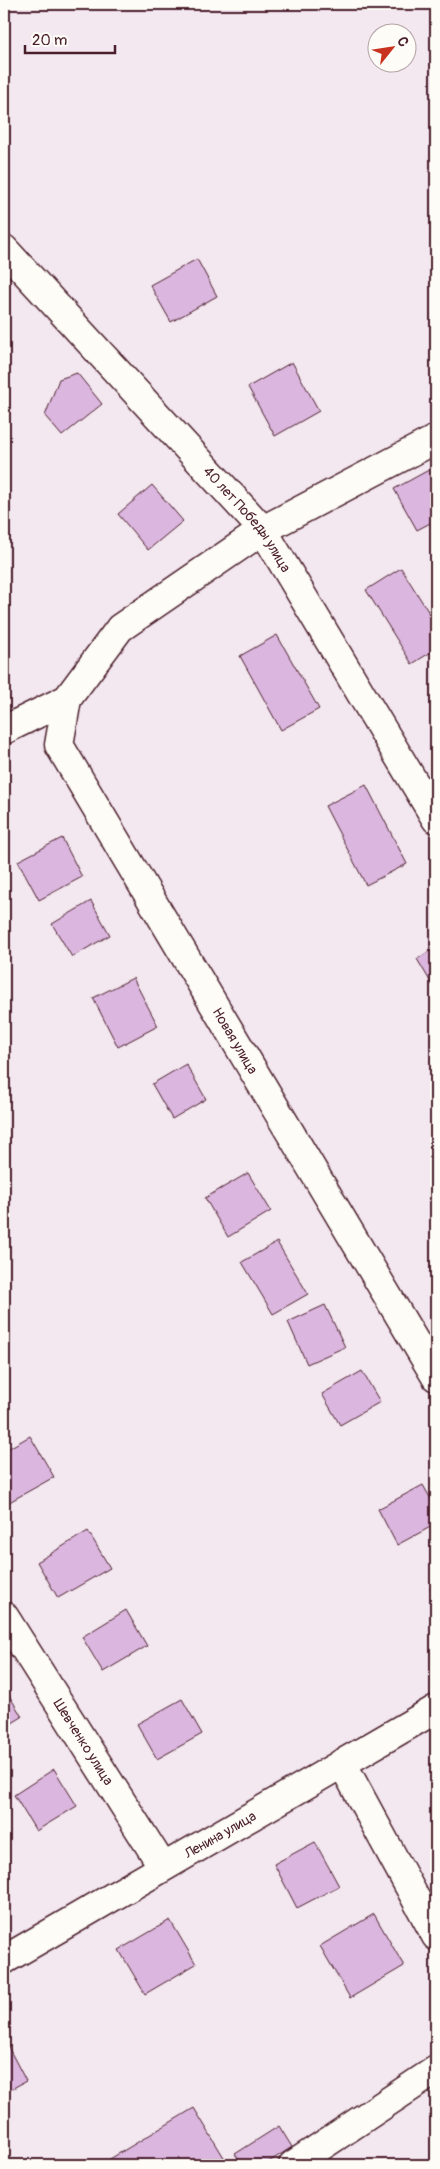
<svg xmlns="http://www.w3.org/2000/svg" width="440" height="2169" font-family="Pangolin,sans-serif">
  <rect width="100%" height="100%" fill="#f3e7f0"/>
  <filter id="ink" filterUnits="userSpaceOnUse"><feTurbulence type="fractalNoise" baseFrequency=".02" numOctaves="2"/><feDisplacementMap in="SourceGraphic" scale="10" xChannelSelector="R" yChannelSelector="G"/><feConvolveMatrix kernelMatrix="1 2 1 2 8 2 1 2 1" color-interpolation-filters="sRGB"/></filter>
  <g filter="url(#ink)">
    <path fill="#dbb6df" stroke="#4a1f2b" d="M197,259L217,296L171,322L150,285Z
      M292,362L319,411L275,436L248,387Z
      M77,373L102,404L62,436L45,416L59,379Z
      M436,466V520L417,530L394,489Z
      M152,485L183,521L148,550L118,514Z
      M401,568L436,624V649L412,664L366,590Z
      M277,635L319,709L281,730L240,656Z
      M366,785L407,864L366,885L325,806Z
      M62,838L82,877L39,900L18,861Z
      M91,901L110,935L72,957L52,924Z
      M436,947V991L417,959Z
      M133,978L158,1026L118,1047L93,998Z
      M186,1064L206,1099L172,1119L152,1084Z
      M248,1173L271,1211L228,1237L205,1198Z
      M277,1242L308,1294L273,1314L242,1262Z
      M325,1305L345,1347L307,1364L288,1322Z
      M362,1371L380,1402L340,1425L322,1394Z
      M30,1436L54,1477L4,1505V1451Z
      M423,1485L436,1508V1524L397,1545L378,1509Z
      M88,1531L110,1568L58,1598L37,1562Z
      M436,1585V1600L430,1588Z
      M126,1610L147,1646L103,1672L82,1637Z
      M4,1687L22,1717L4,1728Z
      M182,1699L202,1734L157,1759L137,1724Z
      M54,1769L77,1806L36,1831L14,1795Z
      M315,1842L339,1886L297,1908L274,1864Z
      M374,1914L404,1966L350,1998L320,1946Z
      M170,1920L196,1964L145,1994L119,1950Z
      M4,2039L26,2081L4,2093Z
      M194,2108L228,2164L225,2165H100Z
      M279,2126L292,2147L264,2165H242L235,2154Z"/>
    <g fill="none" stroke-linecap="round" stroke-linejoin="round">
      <g stroke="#4a1f2b" stroke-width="31">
        <g id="minor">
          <path id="s1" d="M67,699L59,745L436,1377"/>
          <path d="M4,730L67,699L120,628L263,530L436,439"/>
          <path id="s2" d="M4,1616L163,1867"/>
          <path d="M342,1763L436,1936"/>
          <path id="s3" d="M4,1960L436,1709"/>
          <path d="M293,2165L436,2070"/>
        </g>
      </g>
      <g stroke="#4a1f2b" stroke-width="31">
        <g id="tertiary">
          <path id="s4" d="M4,249L263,530L436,819"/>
        </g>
      </g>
      <use href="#minor" stroke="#fdfcf7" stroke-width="28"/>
      <use href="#tertiary" stroke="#fdfcf7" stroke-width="28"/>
    </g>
  </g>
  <g text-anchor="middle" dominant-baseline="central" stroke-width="4.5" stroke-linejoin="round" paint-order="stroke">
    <g font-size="14" fill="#4a1f2b" stroke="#fdfcf7">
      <text stroke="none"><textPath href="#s4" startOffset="364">40 лет Победы улица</textPath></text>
      <text stroke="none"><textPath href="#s1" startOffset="391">Новая улица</textPath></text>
      <text stroke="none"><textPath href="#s2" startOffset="149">Шевченко улица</textPath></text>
      <text stroke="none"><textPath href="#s3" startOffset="250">Ленина улица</textPath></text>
    </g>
  </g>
  <rect width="440" height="2169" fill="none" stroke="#fdfcf7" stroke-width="20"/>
  <rect x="10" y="10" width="420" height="2149" fill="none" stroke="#4a1f2b" stroke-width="2" filter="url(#ink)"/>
  <g transform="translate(392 48) rotate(60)"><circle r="24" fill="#fdfcf7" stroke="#b5a4a5"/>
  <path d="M0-4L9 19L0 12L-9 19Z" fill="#c8321e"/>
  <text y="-8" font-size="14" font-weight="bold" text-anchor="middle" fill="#4a1f2b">С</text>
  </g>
  <path d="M25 45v8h90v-8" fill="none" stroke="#4a1f2b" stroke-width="2.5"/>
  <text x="32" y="45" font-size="15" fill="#4a1f2b" stroke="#fdfcf7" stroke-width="4" paint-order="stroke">20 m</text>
</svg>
